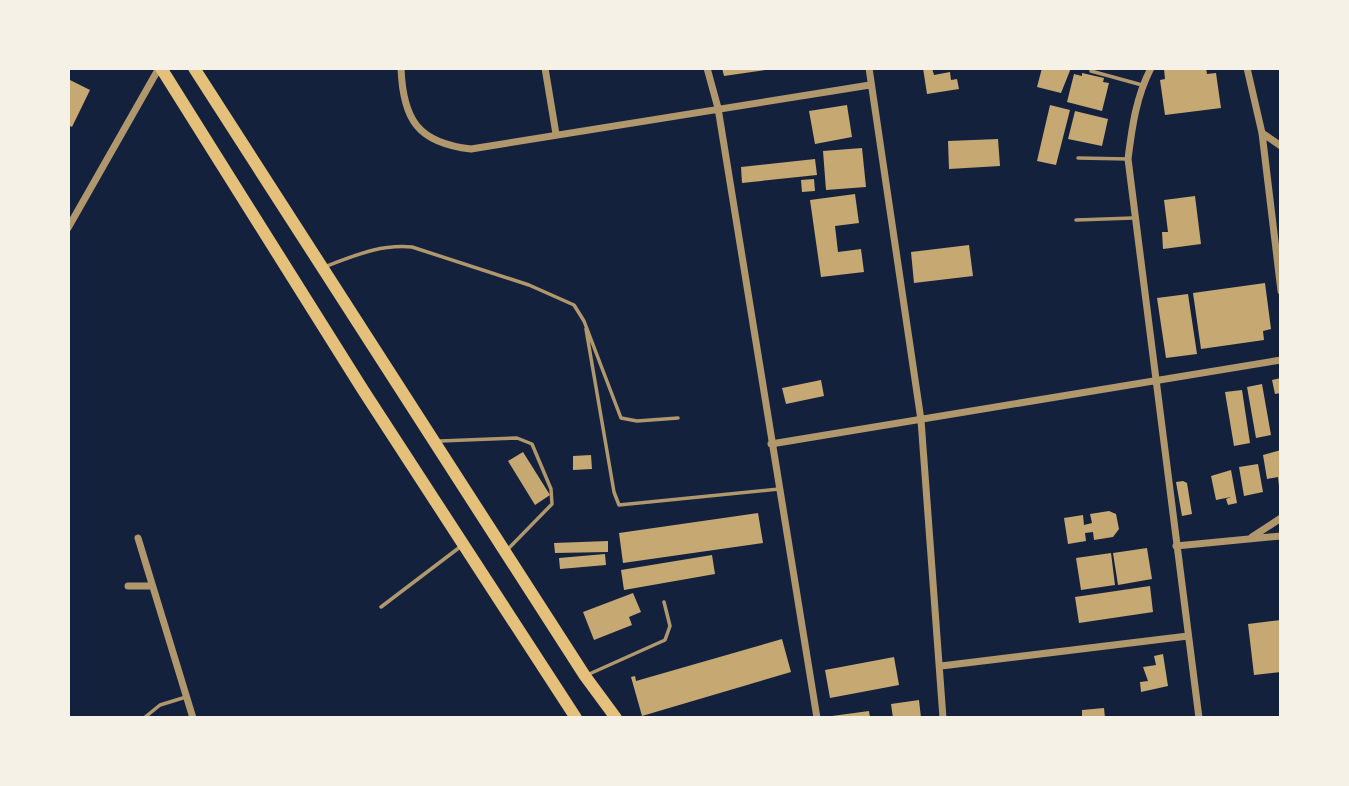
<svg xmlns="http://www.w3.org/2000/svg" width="1349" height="786" font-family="Arial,sans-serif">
  <rect width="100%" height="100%" fill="#14213d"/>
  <path fill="#c6a872" d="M722,68H765V70L724,76Z
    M923,68H932L934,75L950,72L951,80L957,79L959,89L927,94Z
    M1042,68H1071L1061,93L1037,87Z
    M1206,68L1207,74L1216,73L1221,108L1165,115L1160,80L1165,79L1164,69Z
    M1082,73L1104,78L1103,82L1109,83L1102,111L1067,102L1074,74L1082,76Z
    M68,79L90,90L72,127L68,125Z
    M847,105L852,137L815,144L809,111Z
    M1050,105L1070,110L1056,165L1037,161Z
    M1075,111L1108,119L1102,146L1068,139Z
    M998,139L1000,166L949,169L948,141Z
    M862,148L866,187L826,190L823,151Z
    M815,159L817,175L742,183L741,167Z
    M814,179L815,191L802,192L801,180Z
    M855,194L859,223L835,226L838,252L861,249L864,272L821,277L810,200Z
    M1195,196L1201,244L1163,249L1162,232H1168L1164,200Z
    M969,245L973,276L914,283L911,252Z
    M1265,283L1271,329L1263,331L1264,340L1201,349L1193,293Z
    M1188,294L1197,354L1166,358L1157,298Z
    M1281,378V393L1275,394L1272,380Z
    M821,380L824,396L786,404L782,388Z
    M1262,384L1271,435L1256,438L1247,387Z
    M1242,390L1250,443L1234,446L1225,392Z
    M1281,450V486H1279L1278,477L1267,479L1263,455Z
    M523,452L550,495L535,505L508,461Z
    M591,455L592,469L573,470V456Z
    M1258,464L1263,492L1244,496L1239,467Z
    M1231,470L1237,503L1228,505L1226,499L1231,497L1216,500L1211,476Z
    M1183,481L1187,483L1192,514L1182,516L1176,482Z
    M1109,511L1116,514L1119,529L1113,537L1094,540L1093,532L1085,533L1086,541L1068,544L1064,518L1083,515L1084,525L1092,523L1090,514Z
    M758,513L763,543L623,563L619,533Z
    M608,541V552L555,553L554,543Z
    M1147,548L1152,579L1118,585L1113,553Z
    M1111,553L1115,585L1081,590L1076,558Z
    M605,554L606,565L560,569L559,558Z
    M712,555L715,574L624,590L621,570Z
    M1150,586L1153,612L1079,623L1075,597Z
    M633,593L641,612L629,617L632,625L594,640L583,612Z
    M1281,620V672L1254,675L1248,624Z
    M782,639L791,672L642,716L631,677L635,676L636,681Z
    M1163,654L1168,686L1141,692L1140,682L1148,681L1143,667L1156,665L1154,656Z
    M894,657L899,685L830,698L825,670Z
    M919,700L921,718H893L891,704Z
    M1104,708L1105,718H1082V710Z
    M869,711L870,718H832V716Z"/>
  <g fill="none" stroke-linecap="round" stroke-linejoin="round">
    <path stroke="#b1986c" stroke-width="3.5" d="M1091,71L1142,85
      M1078,158L1128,159
      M1076,220L1133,218
      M324,267C354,256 379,244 412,247L529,285L574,305L584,321L621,418L637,421L678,418
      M586,329L614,492L619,505L779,489
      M440,441L517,438L532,444L551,489L552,504L507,550
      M381,607L460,547
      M587,675L665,640L670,626L664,602
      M144,718L160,705L186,697"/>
    <path stroke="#b1986c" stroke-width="7" d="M401,68C403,120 418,143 471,149L870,85
      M545,68L556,134
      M707,68L718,108L817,718
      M869,68L921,420L943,718
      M1151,68C1136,97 1132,127 1128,159L1199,718
      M1247,68L1262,133L1281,291
      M1262,133L1281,146
      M68,228L159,68
      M771,444L1281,360
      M1252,537L1281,518
      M138,538L193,718
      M1176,546L1281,536
      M128,586H151
      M941,666L1188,636"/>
    <path stroke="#e5c07b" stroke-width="12" d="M161,68L363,390L576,718
      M194,68L585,676L616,718"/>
  </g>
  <rect width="1349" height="786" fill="none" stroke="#f6f1e7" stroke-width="140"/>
</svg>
